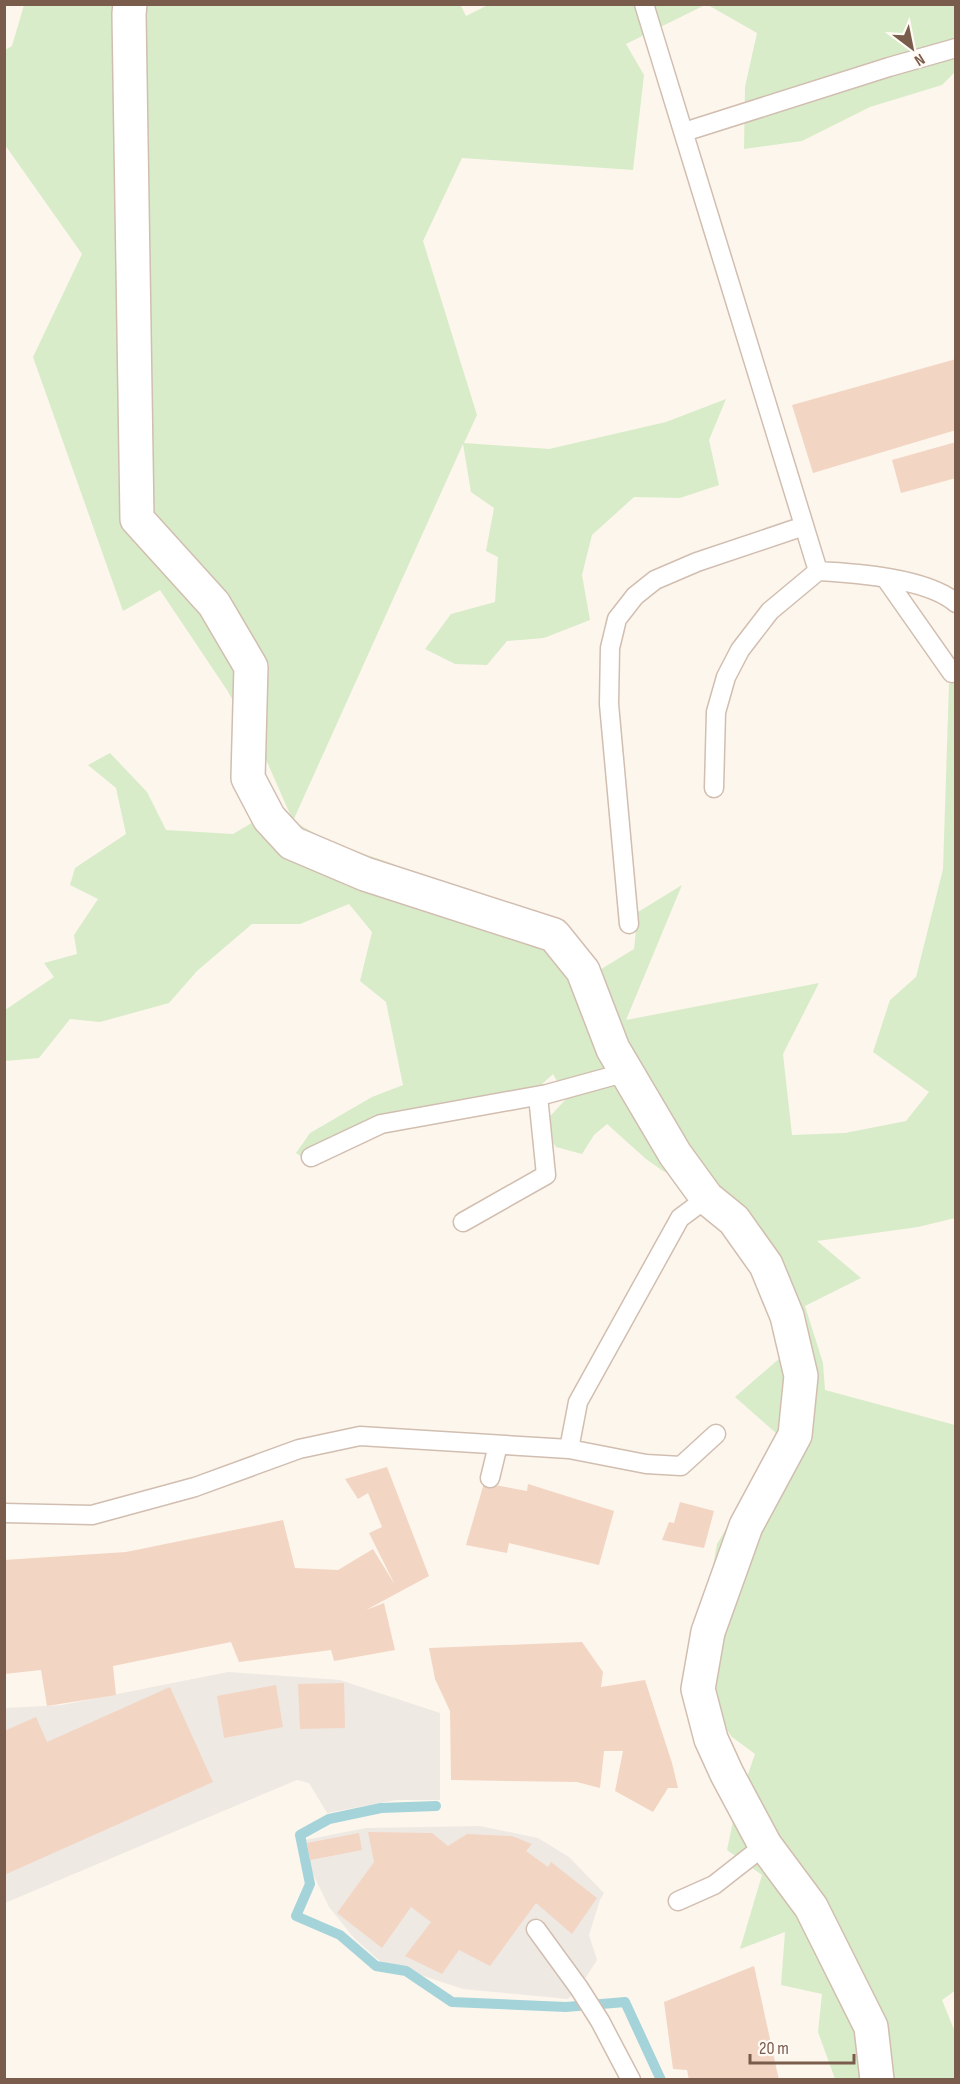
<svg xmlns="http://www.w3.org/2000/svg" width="960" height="2084" font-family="'Sofia Sans Condensed',sans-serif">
  <rect width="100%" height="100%" fill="#fdf6ec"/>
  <path fill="#efe9e4" d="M228,1672L340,1680L440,1713V1800H396L327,1813L309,1783L297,1780L5,1903V1708L62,1705Z
    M480,1826L538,1838L569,1857L604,1893L600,1900L589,1935L597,1960L579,1988L568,1999L463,1989L381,1962L354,1938L329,1907L311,1870L305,1840L366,1828Z"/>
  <path fill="#d8ecc9" d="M460,4L466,16L490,4L705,5L626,44L644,75L633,170L462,158L423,241L477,415L464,443L549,449L666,422L726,399L709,440L719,485L680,498L634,497L592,535L582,575L590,620L544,638L507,641L487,665L455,664L425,649L451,614L495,602L498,557L486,551L494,508L471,492L463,444L293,821L330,842L393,864L446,901L598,971L634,949L638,912L682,885L626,1020L819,983L783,1054L792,1135L845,1133L906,1121L929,1092L873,1052L890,1000L916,977L943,869L949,684L955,682V1218L918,1227L817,1241L861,1278L805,1306L823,1363L825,1390L955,1425L956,1990L942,2000L955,2032V2079H835L818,2032L822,1994L781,1985L785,1932L740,1949L762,1875L727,1850L735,1812L755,1754L732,1737L698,1690L709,1589L717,1544L755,1481L777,1434L735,1397L780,1358L777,1291L716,1196L663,1171L646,1159L607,1124L594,1135L582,1154L556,1147L541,1126L567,1098L553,1074L515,1109L378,1133L316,1166L296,1153L310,1133L372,1097L403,1085L386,1002L360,981L372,932L349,904L300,924H252L197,971L169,1003L100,1022L70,1019L39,1058L5,1061V1010L54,977L44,963L77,954L74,935L98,899L70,885L75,868L126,834L116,788L88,765L110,753L147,792L166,830L233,834L255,821H293L264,755L227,690L160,590L123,611L33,357L82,254L5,145V50L12,46L24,5Z
    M708,5H955V72L942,85L870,107L802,141L744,149L745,87L757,33Z"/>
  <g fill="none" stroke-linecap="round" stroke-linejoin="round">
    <path stroke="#a5d3da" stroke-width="10" d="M436,1806L381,1808L329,1819L300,1835L310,1884L296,1916L340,1935L376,1966L406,1971L452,2002L566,2007L625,2002L661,2080"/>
  </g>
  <path fill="#f3d5c3" d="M956,359V430L813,473L792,405Z
    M956,442V478L901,493L892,460Z
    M387,1467L429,1576L366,1610L384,1603L395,1650L334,1661L331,1650L239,1662L231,1642L113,1666L116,1695L47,1706L41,1670L4,1674V1560L126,1552L283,1520L295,1568L338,1570L373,1549L395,1585L369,1533L382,1527L368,1493L358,1499L345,1479Z
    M484,1483L527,1491L528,1484L614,1511L599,1565L509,1543L507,1553L466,1545Z
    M680,1502L714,1511L704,1548L662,1540L669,1522L674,1523Z
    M582,1642L603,1672L601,1687L645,1680L672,1763L678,1788H668L653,1812L615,1791L623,1751H604L600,1788L577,1782L451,1780L450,1711L435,1679L429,1648Z
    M344,1683L345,1728L300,1729L298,1684Z
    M276,1685L283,1727L224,1738L217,1696Z
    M170,1687L213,1782L4,1875V1731L36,1717L47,1742Z
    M368,1832L432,1833L448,1846L467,1834L512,1836L532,1844L526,1851L548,1867L551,1862L597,1898L572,1934L536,1903L490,1966L459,1950L442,1974L405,1956L431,1922L411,1907L382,1948L337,1913L374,1862Z
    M359,1833L362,1850L310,1860L307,1843Z
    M754,1966L779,2080H689L687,2070L673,2069L664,2002Z"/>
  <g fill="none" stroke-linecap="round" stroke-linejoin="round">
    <g stroke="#d1beb0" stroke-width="21">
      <path id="lane" d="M644,4L818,571
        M684,132L889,67L956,48
        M886,579L952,673
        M714,788L716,712L726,677L740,650L770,611L818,571C856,573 927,578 956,603
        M629,924L609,704L610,648L617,619L635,596L655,580L697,562L804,526
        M311,1157L381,1124L547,1094L627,1072
        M707,1198L680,1218L578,1402L569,1449L646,1464L681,1466L716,1434
        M463,1222L546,1175L538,1096
        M490,1478L498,1445
        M4,1513L92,1515L195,1487L299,1449L360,1436L569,1449
        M678,1901L714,1885L765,1845
        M536,1929L579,1988L600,2021L631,2080"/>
    </g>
    <g stroke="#d1beb0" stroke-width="36">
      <path id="street" d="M130,4L129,14L137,519L214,604L251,667L248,778L269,818L292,843L365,874L554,935L583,971L613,1049L675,1154L707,1198L734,1220L766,1265L787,1316L801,1376L795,1435L746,1526L708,1632L698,1689L711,1739L727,1774L765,1845L811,1907L871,2027L877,2080"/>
    </g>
    <use href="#lane" stroke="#fff" stroke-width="18"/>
    <use href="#street" stroke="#fff" stroke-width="33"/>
  </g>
  <rect width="960" height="2084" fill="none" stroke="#7a5c4d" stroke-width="12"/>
  <g transform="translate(912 48) rotate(148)" stroke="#fffaf3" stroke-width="4.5" paint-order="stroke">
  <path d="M0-4.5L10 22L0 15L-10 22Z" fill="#7a5c4d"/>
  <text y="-9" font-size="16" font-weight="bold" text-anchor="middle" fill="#7a5c4d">N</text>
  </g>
  <path d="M750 2054v9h104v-9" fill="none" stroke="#7a5c4d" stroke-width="3"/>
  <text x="759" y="2054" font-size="18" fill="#7a5c4d" stroke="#fffaf3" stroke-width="4.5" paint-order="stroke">20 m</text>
</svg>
